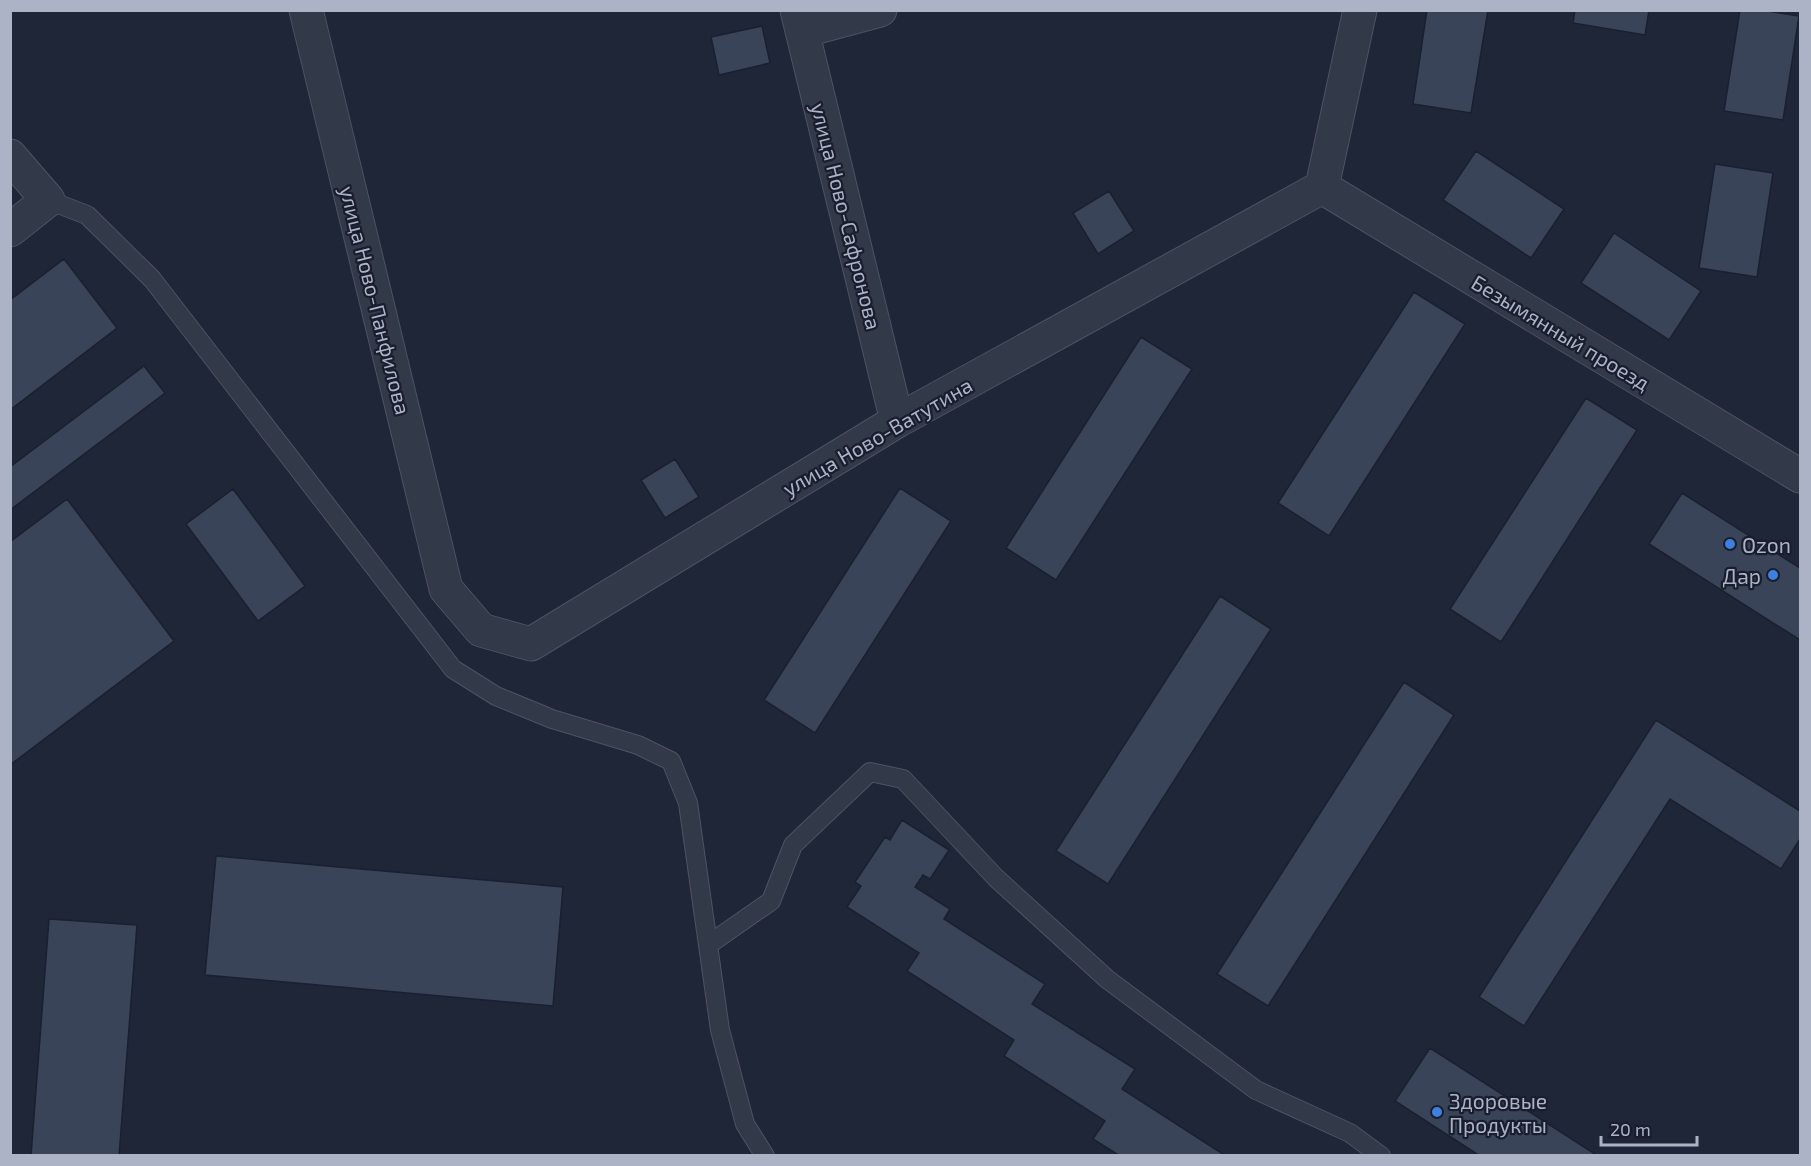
<svg xmlns="http://www.w3.org/2000/svg" width="1811" height="1166" font-family="'Exo 2',sans-serif">
  <rect width="100%" height="100%" fill="#1f2638"/>
  <path fill="#3a4459" stroke="#1a202f" stroke-width="1.5" d="M1427,10H1488L1471,113L1413,104Z
    M1575,10H1649L1645,35L1573,23Z
    M1740,10H1761L1799,16L1783,120L1724,111Z
    M762,26L770,63L719,75L711,37Z
    M1476,151L1564,209L1531,258L1443,200Z
    M1715,164L1773,173L1757,277L1699,268Z
    M1109,191L1134,231L1098,254L1073,213Z
    M1614,233L1701,291L1669,340L1581,283Z
    M64,259L117,328L10,410V300Z
    M1414,292L1465,324L1329,536L1278,503Z
    M1141,337L1192,369L1056,580L1006,548Z
    M144,366L165,393L10,510V467Z
    M1586,398L1637,430L1501,642L1450,609Z
    M675,459L699,497L665,518L641,480Z
    M900,488L951,521L815,733L764,700Z
    M233,489L305,586L258,621L186,524Z
    M1682,493L1800,568V640L1649,544Z
    M67,499L174,641L10,765V542Z
    M1220,596L1271,629L1108,884L1056,851Z
    M1404,682L1454,715L1268,1006L1217,974Z
    M1656,720L1800,811V839L1781,869L1670,799L1524,1026L1479,997Z
    M902,820L949,850L930,879L923,875L915,887L950,909L944,919L1045,984L1032,1004L1135,1069L1122,1089L1226,1156H1120L1093,1139L1105,1121L1004,1056L1014,1040L907,971L919,953L847,907L861,886L855,882L885,837L890,840Z
    M216,856L563,887L553,1006L205,975Z
    M49,919L137,925L119,1156H31Z
    M1430,1048L1598,1156H1480L1395,1101Z"/>
  <g fill="none" stroke-linecap="round" stroke-linejoin="round">
    <g stroke="#4d5364" stroke-width="20">
      <path id="service" d="M48,200L87,215L152,279L453,669L496,696L552,719L638,745L671,761L688,803L708,945
        M765,1156L745,1124L720,1030L708,945L771,901L793,845L870,772L903,779L996,878L1107,979L1256,1090L1350,1133L1381,1156"/>
    </g>
    <g stroke="#4d5364" stroke-width="35">
      <path id="minor" d="M306,10L446,589L481,630L531,644L897,421L1322,187
        M797,10L897,421
        M802,31L880,10
        M10,156L48,200L10,230
        M1322,187L1800,476
        M1322,187L1360,10"/>
    </g>
    <use href="#service" stroke="#323949" stroke-width="18"/>
    <use href="#minor" stroke="#323949" stroke-width="33"/>
  </g>
  <g fill="#3f7fe0" stroke="#181e2d" stroke-width="2">
    <circle cx="1730" cy="544" r="6"/>
    <circle cx="1773" cy="575" r="6"/>
    <circle cx="1437" cy="1112" r="6"/>
  </g>
  <g text-anchor="middle" dominant-baseline="central" stroke-width="4.5" stroke-linejoin="round" paint-order="stroke">
    <g font-size="21" fill="#acb3c6" stroke="#181e2d">
      <text transform="translate(847 216) rotate(76)">улица Ново-Сафронова</text>
      <text transform="translate(376 300) rotate(76)">улица Ново-Панфилова</text>
      <text transform="translate(1561 332) rotate(31)">Безымянный проезд</text>
      <text transform="translate(877 436) rotate(-30)">улица Ново-Ватутина</text>
    </g>
    <g font-size="21" fill="#acb3c6" stroke="#181e2d" text-anchor="start">
      <text x="1742" y="544">Ozon</text>
      <text x="1761" y="575" text-anchor="end">Дар</text>
      <text x="1449" y="1100">Здоровые<tspan x="1449" dy="24">Продукты</tspan></text>
    </g>
  </g>
  <rect width="1811" height="1166" fill="none" stroke="#acb3c6" stroke-width="24"/>
  <path d="M1601 1136v9h96v-9" fill="none" stroke="#acb3c6" stroke-width="3"/>
  <text x="1610" y="1136" font-size="18" fill="#acb3c6" stroke="#181e2d" stroke-width="4.5" paint-order="stroke">20 m</text>
</svg>
